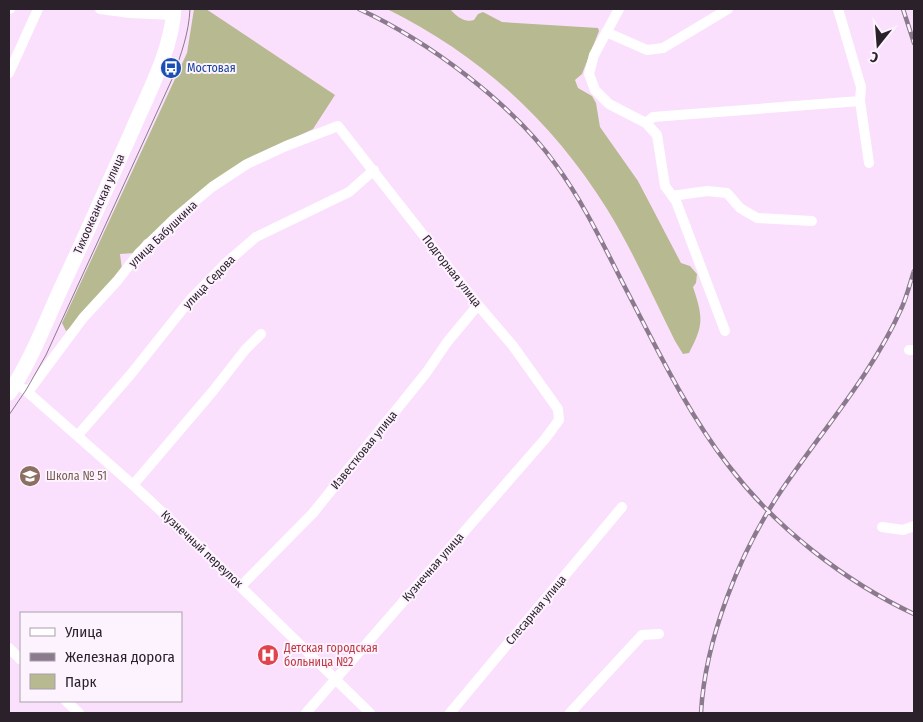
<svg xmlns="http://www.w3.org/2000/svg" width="923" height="722" font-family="'Fira Sans Condensed',sans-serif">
  <rect width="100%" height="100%" fill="#fae0fd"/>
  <path fill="#b7ba90" d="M194,9H206L335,95L313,129L247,160L154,235L144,240L135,253L120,254L122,270L80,320L66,331L62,323L187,53Z
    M387,9H450C456,16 464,23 474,20L478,14L483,12L502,22L598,28L599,31L582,74L575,80L578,88L592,96L596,103L600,127L638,181L681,263L690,266L697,274L696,283L693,287C703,317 704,325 689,353L683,354L675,341C653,297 633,251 607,209C552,121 480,55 387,9Z"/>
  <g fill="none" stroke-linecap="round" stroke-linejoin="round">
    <path stroke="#fff" stroke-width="10" d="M9,9H10
      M100,9L130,13L174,15
      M619,9L594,55L589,74L595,90L609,104L646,123L657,135L665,186L676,201L725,331
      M838,9L861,87L860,101L869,163
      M606,32L647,50L663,48L728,9
      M9,73L38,9
      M646,123L653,117L860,101
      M672,196L707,191L727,193L740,208L757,218L812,221
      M909,350H914
      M24,389L133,485L205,552L370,713
      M28,392L83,318L117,281L139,253L175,218L212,187L247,164L286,146L338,126L478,305L513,346L558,409L559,420L545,439L306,713
      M78,435L131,374L190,300L226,263L256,237L349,192L374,170
      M133,485L213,391L245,350L261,334
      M882,527L903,530L914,526
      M241,586L313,513L426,373L448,341L478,305
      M9,648L21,660
      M66,701L79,713
      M450,713L622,507
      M570,713L642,635L659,634"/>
    <path stroke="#fff" stroke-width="15" d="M9,393C30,364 47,318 63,284C87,233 109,182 132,131C149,91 171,52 174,9"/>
    <path stroke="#8b7a8d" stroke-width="1" d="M9,415L26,390L46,355L173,77C181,54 189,33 190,9"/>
    <g stroke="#8b7a8d" stroke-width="4.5">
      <path id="rail" d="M359,9C428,41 512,103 556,165C586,206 607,253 630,297C659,353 689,415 728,465C775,527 844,581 914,614
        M903,9L914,43
        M701,713C705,639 740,552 781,491C821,432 873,373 902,307C907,296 910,283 914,271"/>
    </g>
    <use href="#rail" stroke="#fdf3ff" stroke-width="2.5" stroke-dasharray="8" stroke-linecap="butt"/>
  </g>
  <defs>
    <g id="bus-disc" transform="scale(1.125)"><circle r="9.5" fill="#1a4fb4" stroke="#fdf3ff"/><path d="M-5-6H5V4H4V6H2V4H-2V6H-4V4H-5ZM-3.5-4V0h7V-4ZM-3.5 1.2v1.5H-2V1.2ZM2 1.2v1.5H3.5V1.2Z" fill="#fff"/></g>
    <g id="school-disc" transform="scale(1.125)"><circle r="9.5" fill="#8d6e63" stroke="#fdf3ff"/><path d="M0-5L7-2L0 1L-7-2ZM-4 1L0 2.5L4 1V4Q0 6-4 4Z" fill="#fff"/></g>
    <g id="hospital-disc" transform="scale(1.125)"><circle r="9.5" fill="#e0444e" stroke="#fdf3ff"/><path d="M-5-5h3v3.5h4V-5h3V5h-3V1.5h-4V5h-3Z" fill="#fff"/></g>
  </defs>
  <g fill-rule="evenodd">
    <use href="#bus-disc" x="171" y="68"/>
    <use href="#school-disc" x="30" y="476"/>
    <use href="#hospital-disc" x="268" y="655"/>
  </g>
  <g text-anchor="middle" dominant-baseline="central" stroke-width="4" stroke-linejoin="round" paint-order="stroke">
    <g font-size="12" fill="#164399" stroke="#fdf3ff" text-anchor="start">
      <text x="187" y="68">Мостовая</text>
    </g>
    <g font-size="12" fill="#2a212b" stroke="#fdf3ff">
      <text transform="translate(99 204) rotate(-66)">Тихоокеанская улица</text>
      <text transform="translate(163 234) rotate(-44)">улица Бабушкина</text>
      <text transform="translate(452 271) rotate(52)">Подгорная улица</text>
      <text transform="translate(209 282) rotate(-46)">улица Седова</text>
      <text transform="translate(364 450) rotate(-51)">Известковая улица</text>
      <text transform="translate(202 549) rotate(43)">Кузнечный переулок</text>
      <text transform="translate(433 567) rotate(-49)">Кузнечная улица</text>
      <text transform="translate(536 610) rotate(-50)">Слесарная улица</text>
    </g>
    <g font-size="12" fill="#785e54" stroke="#fdf3ff" text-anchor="start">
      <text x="46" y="476">Школа № 51</text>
    </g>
    <g font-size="12" fill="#be3a42" stroke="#fdf3ff" text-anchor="start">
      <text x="284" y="648">Детская городская<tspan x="284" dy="14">больница №2</tspan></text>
    </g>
  </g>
  <rect width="923" height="722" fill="none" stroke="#2a212b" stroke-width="20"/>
  <rect x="20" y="612" width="162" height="90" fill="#fdf3ff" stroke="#a99faa"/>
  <rect x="30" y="628" width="25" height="8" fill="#ffffff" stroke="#a99faa"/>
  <text x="65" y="637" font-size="15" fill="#2a212b">Улица</text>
  <rect x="30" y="653" width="25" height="8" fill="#8b7a8d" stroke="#a99faa"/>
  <text x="65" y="662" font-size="15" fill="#2a212b">Железная дорога</text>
  <rect x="30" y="674" width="25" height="15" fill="#b7ba90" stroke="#a99faa"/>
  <text x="65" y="687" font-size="15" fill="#2a212b">Парк</text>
  <g transform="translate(878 45) rotate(197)" stroke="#fdf3ff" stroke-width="4" paint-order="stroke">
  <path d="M0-4L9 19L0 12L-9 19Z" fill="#2a212b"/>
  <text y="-8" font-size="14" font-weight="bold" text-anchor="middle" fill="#2a212b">С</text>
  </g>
</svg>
